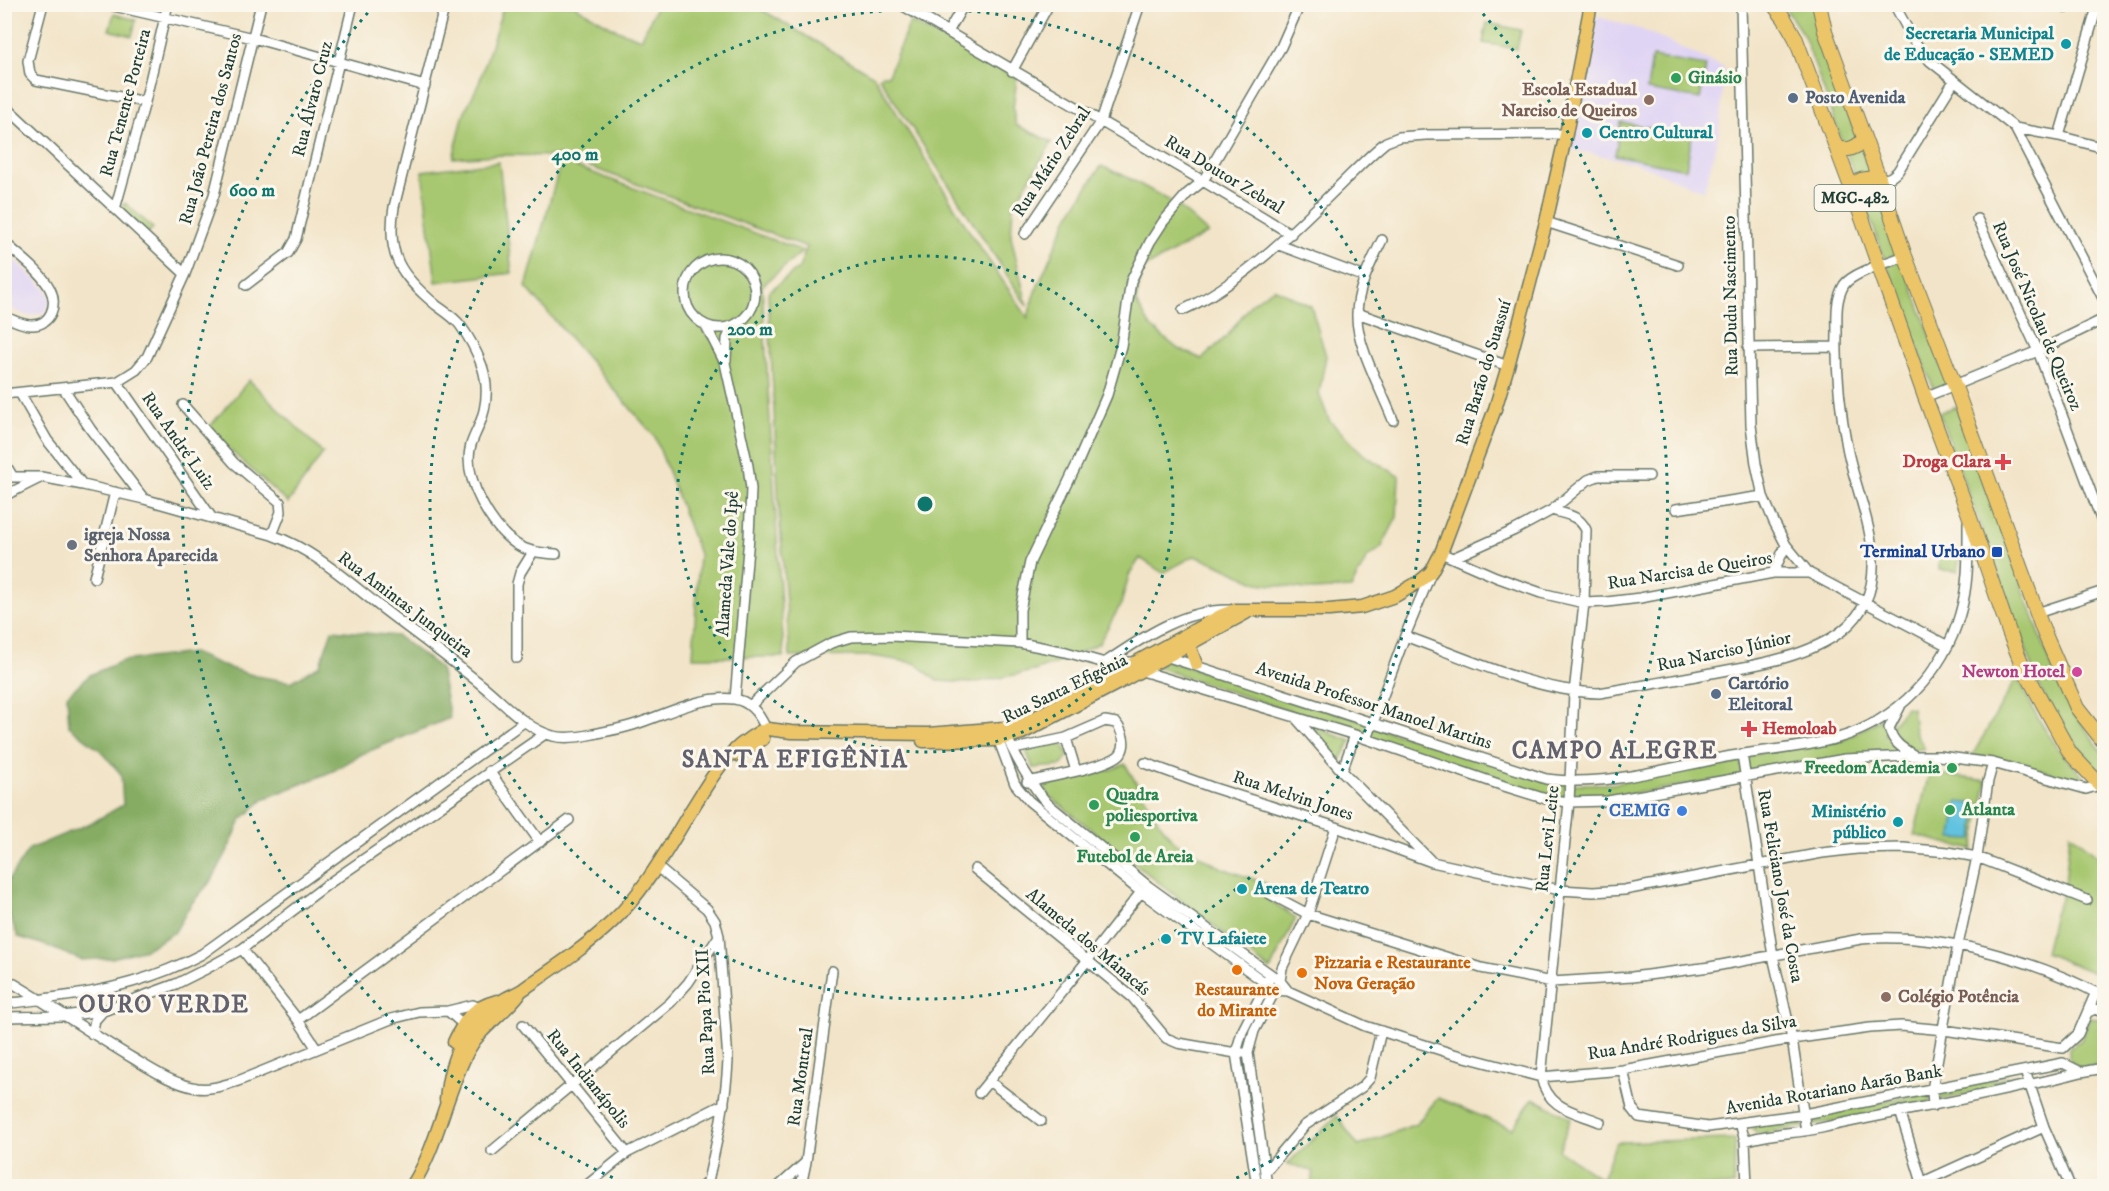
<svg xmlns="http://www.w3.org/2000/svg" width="2109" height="1191" font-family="'IM FELL DW Pica',serif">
  <rect width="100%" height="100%" fill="#fbf7ec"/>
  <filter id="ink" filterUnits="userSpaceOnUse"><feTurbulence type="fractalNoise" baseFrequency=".0167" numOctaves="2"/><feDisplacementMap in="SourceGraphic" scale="12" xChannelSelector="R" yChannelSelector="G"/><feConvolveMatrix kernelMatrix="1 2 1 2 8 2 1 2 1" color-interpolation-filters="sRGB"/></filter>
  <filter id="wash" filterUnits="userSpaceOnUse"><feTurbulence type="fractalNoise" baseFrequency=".008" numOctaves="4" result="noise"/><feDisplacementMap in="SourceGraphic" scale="24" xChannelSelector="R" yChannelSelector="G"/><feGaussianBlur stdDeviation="1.35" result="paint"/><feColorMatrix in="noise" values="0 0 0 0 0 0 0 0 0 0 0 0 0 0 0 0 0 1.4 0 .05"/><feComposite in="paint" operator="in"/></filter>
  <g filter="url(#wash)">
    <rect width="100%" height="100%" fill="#f2e4c8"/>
    <path fill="#e0d4f4" d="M1595,16L1643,30L1725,68L1719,133L1704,191L1635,163L1566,148Z
      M4,250L46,289L50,298L48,308L42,313L28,316L5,306Z"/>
    <path fill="#a7c76f" stroke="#638252" stroke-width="1.5" d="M504,5H577V7L615,29L641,39L657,5H754L874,76L973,237L1028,318L1033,297L1069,215L1101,166L1125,176L1176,204L1208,233L1142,269L1136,302L1151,327L1177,348L1202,359L1228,335L1251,304L1274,288L1311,306L1326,356L1319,394L1329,420L1364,455L1399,476L1397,517L1381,548L1367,558L1351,588L1313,590L1258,583L1215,563L1194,556L1163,573L1140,558L1129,575L1121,604L1099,643L1065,660L1034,671L973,683L937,681L915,663L872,656L790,657L779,510L768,292L799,268L807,247L561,156L497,155L453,158L464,113L479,83Z
      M1783,5H1814L1818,31L1900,253L1885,259L1804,36Z
      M114,14L136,20L132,36L109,30Z
      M910,22L1017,77L1013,109L1016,125L1052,142L1013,206L1011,236L1027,306L879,77L883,75H888Z
      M1487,23L1521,30L1517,49L1483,43Z
      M1652,57L1706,66L1700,99L1647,90Z
      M1621,122L1692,136L1686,169L1615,155Z
      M561,161L803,251L762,286L784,657H693L699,554L655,437L526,287Z
      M499,162L512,273L436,282L422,171Z
      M125,203L153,228L148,233L120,209Z
      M1902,259L1948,384L1934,390L1887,265Z
      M249,380L323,453L288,503L219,440L206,431Z
      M1956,406L2058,684L2072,711L2104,754V767L2101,772C2076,746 2058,722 2041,690L1939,413Z
      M1939,556H1959L1958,571L1939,570Z
      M1166,660L1370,723L1365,736L1156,667Z
      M2018,676C2036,721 2058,752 2092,786L2016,763L1972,756Z
      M1906,707L1912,708L1915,731L1925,749L1910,750L1896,736L1890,727Z
      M1894,712L1885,734L1909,755L1748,774L1744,755L1843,740Z
      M1305,724L1351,741L1340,762Z
      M1373,727L1566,782L1564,797L1524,790L1369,739Z
      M1062,743L1068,753L1067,758L1061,766L1033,768L1025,748Z
      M1740,758L1743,776L1612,797H1572L1573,784H1613Z
      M1125,764L1159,822L1174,842L1222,868L1267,884L1264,896L1296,918L1270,970L1049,796L1044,786L1113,769Z
      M1929,773L1987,781L1973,850L1914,835Z
      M2070,833L2104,861V977L2045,953L2054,913L2064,893Z
      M2090,1018L2104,1020V1064L2081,1068L2069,1060V1048L2081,1040Z
      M2024,1074L2027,1081L1935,1101L1934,1092Z
      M1930,1093L1931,1102L1807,1126L1805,1118Z
      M1438,1098L1512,1129L1533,1098L1571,1118L1559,1150L1602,1179L1616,1142L1735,1139L1734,1186H1311L1313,1171L1287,1164L1337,1116L1358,1146L1416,1124Z
      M1800,1118L1803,1127L1757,1134L1749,1123Z"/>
    <path fill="#85ac62" stroke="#52744b" stroke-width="1.5" d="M332,630L397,636L440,668L450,718L362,754L333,771L264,799L241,820L227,852L212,880L191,904L175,932L146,949L112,958L81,960L42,944L18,937L5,904V898L9,879L29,849L93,822L123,805L121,774L100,750L69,726L67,695L90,675L122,661L193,653L226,667L256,676L291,682L320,665Z"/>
    <path fill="#62c3e0" stroke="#40808a" stroke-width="1.5" d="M1957,802L1978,804L1973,839L1952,838Z"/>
  </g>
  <g filter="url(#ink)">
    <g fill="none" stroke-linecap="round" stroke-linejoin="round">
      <g stroke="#697768" stroke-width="12">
        <path id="minor" d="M43,4L28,61L30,74L36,80L145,102
          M105,4L253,38L425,86
          M445,4L394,207C386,255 400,275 436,305C444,311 454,317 460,325C469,337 477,352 482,366C489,387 487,408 478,428C475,435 471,442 470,449C464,480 491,527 516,544C528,552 542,553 556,554
          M900,4L1203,181L1291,234
          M1741,4L1751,425L1756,464L1763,496L1774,522L1786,545L1809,573L1948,646
          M1894,4L1914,41L1930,61L2015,128L2104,300
          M2057,4L2065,8L2076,4
          M948,32L964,4
          M1012,71L1049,4
          M4,105L185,274
          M2015,128L2059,136L2104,148
          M2059,136L2098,4
          M1879,177C1888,181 1892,177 1898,171L1954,81
          M115,209L145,102L168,4
          M1977,219L2038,351L2104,527
          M1546,222L1678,265
          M1025,234L1101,121L1140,4
          M1382,240C1371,263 1357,288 1357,315C1356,345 1382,391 1393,420
          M4,242C19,256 41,271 50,289C58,304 51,326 31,325C22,325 12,320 4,316
          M1279,245L1365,277
          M685 293a35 35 0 1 1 70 0a35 35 0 1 1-70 0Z
          M246,285L288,253L296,239L353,4
          M1183,310C1241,283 1287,237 1332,193C1350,176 1367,157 1386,142L1399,137L1426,135L1566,134
          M1357,313L1508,366
          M706,326L725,363L748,466L751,489L749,537L735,699
          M1748,348L1836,347
          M726,360L727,339L733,326
          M117,382L212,518
          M64,389L91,430L144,499
          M20,393L47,440L83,485
          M4,394L117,382L136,370L147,357L185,274L214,195L261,4
          M1925,397L2038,351L2104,319
          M183,405L234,463L280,502L281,512L272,535
          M4,462L13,477
          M4,477H41L83,485L144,499L272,535C312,549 345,579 378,605C413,632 449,658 483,686C504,703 526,729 553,736C566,739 580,737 593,734C607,731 620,729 633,725C665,715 701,695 734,699C750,701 760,715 766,729
          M4,496L40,478
          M1676,509L1763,496
          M1552,510C1567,515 1579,515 1586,530L1584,603L1574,693L1569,802L1541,1077C1548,1109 1573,1111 1600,1122
          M1441,553L1496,577L1541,593L1584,603L1607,602L1640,598L1773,573H1809
          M1453,558L1515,530L1552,510L1588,480L1598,476H1649
          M1773,573L1786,545
          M94,578L115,492
          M2037,613L2104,591
          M1405,636C1466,658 1534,691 1599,693C1635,687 1670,681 1706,674C1750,666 1808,658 1843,630C1902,582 1858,506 1847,447C1840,410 1836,372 1837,334C1837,318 1835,300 1844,285C1853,272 1890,262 1905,256
          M1020,643V610L1030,562L1078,462L1107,395L1121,346L1131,281L1150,242L1163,222L1187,194L1203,181L1281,47L1300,4
          M1165,656L1546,779C1605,787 1664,769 1721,758C1760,750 1800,749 1838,738C1897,721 1944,672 1960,614C1969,584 1968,553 1968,523
          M517,658V584L520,573L533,552
          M1106,662C1143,637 1184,609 1230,610
          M1142,671L1355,735L1504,786L1546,799L1569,802L1608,801L1845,759L1909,756H1939L1993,763L2086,789L2100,785
          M750,706L796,662L831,643L851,637L891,636L1020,643L1066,652L1105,663L1133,662
          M1900,707L1889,728C1893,743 1902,748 1915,756
          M1295,717L1342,771L1430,860
          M1006,733C1012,753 1034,789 1048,804L1148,886L1280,981L1288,991
          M997,736L1015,784L1029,801L1141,892L1275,990L1288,991L1365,1026L1450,1053L1541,1077L1623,1070L1792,1039L1870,1028L1901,1026L1944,1030L2063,1048
          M1066,738L1076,771
          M1367,739L1405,636L1431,573
          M1014,749L1066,738L1105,721L1116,723C1122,731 1127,743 1121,753C1113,766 1044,778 1027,782
          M1742,754L1773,956L1792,1039L1806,1131
          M1145,763L1211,787L1336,827L1432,862L1560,890L1593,892L1624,890L1822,853L1857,849L1903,848L1948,852L1977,857L2087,900
          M489,771L540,842
          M1342,771L1355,735
          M656,866L707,909L715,921L719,936L728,1061C726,1102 717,1141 708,1181L703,1186
          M975,869L1132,997L1166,1038L1178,1043L1236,1053H1248
          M1270,894L1308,914L1481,968L1552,982L1632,977L1710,967L1861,939C1938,932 2037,960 2104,997
          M242,949L298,1020L317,1049
          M4,978C49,1004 90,1033 134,1059C154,1071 174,1084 197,1088C211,1090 225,1085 238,1081L391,1019L419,1012L448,1011
          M4,1003C20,1003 36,1000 51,998C104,992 155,979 202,954L525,721
          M2088,1012L2095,1009L2104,1013
          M4,1017L63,1016L103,1011L176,984L204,970L242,949L328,884L545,734
          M298,1020L569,820
          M523,1025L627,1153
          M466,1027L448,1011L473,1005L483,1010
          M92,1034L95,1020L103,1011
          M2063,1048L2078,1034L2096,992
          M1623,1070L1632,1108L1639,1117L1708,1127L1804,1114L2063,1063L2081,1072L2104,1068
          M2025,1071L2044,1127L2070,1186
          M989,1081L1041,1121
          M979,1093L1087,961L1141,892
          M1933,1106L1932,1090L1958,945L1977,857L1988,781L1993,763
          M1900,1111L1923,1186
          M1740,1123L1745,1141L1747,1186
          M1745,1141C1769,1132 1796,1134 1821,1128C1908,1109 1995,1095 2081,1072
          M492,1151L670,1003L688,983L719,936
          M1265,1172L1304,1126L1362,1087L1370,1078L1381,1031
          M586,1186L627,1153L724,1104
          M779,1186L806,1162
          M801,1186L806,1162L832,971
          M1257,1186L1236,1053L1242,1032L1269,979
          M1267,1186L1248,1053L1254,1031L1280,981L1282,968L1308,914L1336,827
          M1914,1186L2044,1127
          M2103,1186H2104"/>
      </g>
      <g stroke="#697768" stroke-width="15">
        <path id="major" d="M1189,645L1196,664
          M768,729L791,732L928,734L1004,728L1019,724L1036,717L1222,615L1235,610H1329L1362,607L1395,596L1419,582L1431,572L1441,553L1495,409L1508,366L1546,222L1566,134L1591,4
          M923,741L998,740L1022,733L1124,680L1246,613
          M738,755L763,739
          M454,1042C465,1019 471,1008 497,1001
          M446,1100C450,1056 465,1023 505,999C511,995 519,993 525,988C554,968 586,947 612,922C646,890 670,844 695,804C715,772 727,750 761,731
          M412,1186C439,1144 445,1093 469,1049C481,1027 504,1014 519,994"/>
      </g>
      <g stroke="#697768" stroke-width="16">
        <path id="highway" d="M1773,4L1784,18L1795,37L1851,187L1925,397L1968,512L2009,632L2023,667L2070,753L2104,789
          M1819,4L1825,31L1877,173L1905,256L1954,384L2043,630L2077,708L2104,742
          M1836,147C1847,152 1857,148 1864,139
          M1851,187L1861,180L1879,177"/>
      </g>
      <use href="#minor" stroke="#fff" stroke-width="9"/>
      <use href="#major" stroke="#edc569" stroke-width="12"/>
      <use href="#highway" stroke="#edc569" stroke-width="14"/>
    </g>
  </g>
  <g fill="none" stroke="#0f766e" stroke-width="3" stroke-dasharray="3 6">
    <circle cx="925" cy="504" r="248"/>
    <circle cx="925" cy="504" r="495"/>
    <path d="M629 1185A743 743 0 0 1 373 7M1477 7A743 743 0 0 1 1221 1185"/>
  </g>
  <g fill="#0f9aa8" stroke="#fbf7ec" stroke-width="2">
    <circle cx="2066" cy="44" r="6"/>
    <circle cx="1587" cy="133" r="6"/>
    <circle cx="1898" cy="822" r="6"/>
    <circle cx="1242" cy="889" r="6"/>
    <circle cx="1166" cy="939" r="6"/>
  </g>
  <g fill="#2e9e5b" stroke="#fbf7ec" stroke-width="2">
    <circle cx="1676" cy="78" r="6"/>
    <circle cx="1952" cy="768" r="6"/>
    <circle cx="1094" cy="805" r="6"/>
    <circle cx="1950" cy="810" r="6"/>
    <circle cx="1135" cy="837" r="6"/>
  </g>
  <g fill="#5c6f8a" stroke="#fbf7ec" stroke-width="2">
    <circle cx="1793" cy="98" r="6"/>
    <circle cx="1716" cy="694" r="6"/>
  </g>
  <g fill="#8d6e63" stroke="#fbf7ec" stroke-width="2">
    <circle cx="1649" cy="100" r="6"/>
    <circle cx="1886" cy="997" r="6"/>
  </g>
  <g fill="#e0444e" stroke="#fbf7ec" stroke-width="2">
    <path d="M2000 453h6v6h6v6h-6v6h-6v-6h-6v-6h6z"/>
    <path d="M1746 720h6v6h6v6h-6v6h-6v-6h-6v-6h6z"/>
  </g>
  <circle fill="#6b7280" stroke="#fbf7ec" stroke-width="2" cx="72" cy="545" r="6"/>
  <rect fill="#1a4fb4" stroke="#fbf7ec" stroke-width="2" x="1991" y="546" width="12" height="12" rx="3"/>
  <circle fill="#d1479c" stroke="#fbf7ec" stroke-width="2" cx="2077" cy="672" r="6"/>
  <circle fill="#3f7fe0" stroke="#fbf7ec" stroke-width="2" cx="1682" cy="811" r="6"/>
  <g fill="#e8710a" stroke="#fbf7ec" stroke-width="2">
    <circle cx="1237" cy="970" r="6"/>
    <circle cx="1302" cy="973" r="6"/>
  </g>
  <g text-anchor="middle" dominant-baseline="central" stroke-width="6" stroke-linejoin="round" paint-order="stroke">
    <rect fill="#fbf7ec" stroke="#61756b" stroke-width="1.5" x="1814.5" y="185" width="81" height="26" rx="4.5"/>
    <g font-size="16" font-weight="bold" fill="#1f3d34">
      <text x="1855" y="198">MGC-482</text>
    </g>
    <g font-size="18" font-weight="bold" fill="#0d838f" stroke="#fbf7ec" text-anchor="start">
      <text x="2054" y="34" text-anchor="end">Secretaria Municipal<tspan x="2054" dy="21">de Educação - SEMED</tspan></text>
      <text x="1599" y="133">Centro Cultural</text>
      <text x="1886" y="812" text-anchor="end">Ministério<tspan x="1886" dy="21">público</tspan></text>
      <text x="1254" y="889">Arena de Teatro</text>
      <text x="1178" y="939">TV Lafaiete</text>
    </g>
    <g font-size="18" font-weight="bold" fill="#27864d" stroke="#fbf7ec" text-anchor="start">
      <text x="1688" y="78">Ginásio</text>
      <text x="1940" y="768" text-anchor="end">Freedom Academia</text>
      <text x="1106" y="795">Quadra<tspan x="1106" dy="21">poliesportiva</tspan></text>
      <text x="1962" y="810">Atlanta</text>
      <text x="1135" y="857" text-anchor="middle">Futebol de Areia</text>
    </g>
    <g font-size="18" font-weight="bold" fill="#785e54" stroke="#fbf7ec" text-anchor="end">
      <text x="1637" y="90">Escola Estadual<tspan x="1637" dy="21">Narciso de Queiros</tspan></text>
      <text x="1898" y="997" text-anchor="start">Colégio Potência</text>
    </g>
    <g font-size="18" font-weight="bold" fill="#4e5e75" stroke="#fbf7ec" text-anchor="start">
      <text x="1805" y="98">Posto Avenida</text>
      <text x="1728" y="684">Cartório<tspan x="1728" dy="21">Eleitoral</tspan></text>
    </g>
    <g font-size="18" fill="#1f3d34" stroke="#fbf7ec">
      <text transform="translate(313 99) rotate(-76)">Rua Álvaro Cruz</text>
      <text transform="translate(126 103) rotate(-75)">Rua Tenente Porteira</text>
      <text transform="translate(211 129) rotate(-75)">Rua João Pereira dos Santos</text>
      <text transform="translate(1052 162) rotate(-57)">Rua Mário Zebral</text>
      <text transform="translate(1224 175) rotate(31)">Rua Doutor Zebral</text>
      <text transform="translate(1731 296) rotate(-91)">Rua Dudu Nascimento</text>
      <text transform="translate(2037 316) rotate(67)">Rua José Nicolau de Queiroz</text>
      <text transform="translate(1484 373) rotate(-73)">Rua Barão do Suassuí</text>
      <text transform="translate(178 441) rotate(55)">Rua André Luiz</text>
      <text transform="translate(728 564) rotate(-86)">Alameda Vale do Ipê</text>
      <text transform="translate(1690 571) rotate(-9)">Rua Narcisa de Queiros</text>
      <text transform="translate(405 605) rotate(37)">Rua Amintas Junqueira</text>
      <text transform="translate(1724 652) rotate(-12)">Rua Narciso Júnior</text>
      <text transform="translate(1065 689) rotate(-26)">Rua Santa Efigênia</text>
      <text transform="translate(1374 706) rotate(18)">Avenida Professor Manoel Martins</text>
      <text transform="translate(1293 796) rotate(18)">Rua Melvin Jones</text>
      <text transform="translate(1548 839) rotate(-84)">Rua Levi Leite</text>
      <text transform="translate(1780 886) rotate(80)">Rua Feliciano José da Costa</text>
      <text transform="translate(1088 942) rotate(40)">Alameda dos Manacás</text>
      <text transform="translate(706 1012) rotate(-93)">Rua Papa Pio XII</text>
      <text transform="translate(1692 1038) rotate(-9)">Rua André Rodrigues da Silva</text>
      <text transform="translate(801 1077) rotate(-82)">Rua Montreal</text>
      <text transform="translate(588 1079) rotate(51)">Rua Indianápolis</text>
      <text transform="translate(1834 1090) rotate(-10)">Avenida Rotariano Aarão Bank</text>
    </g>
    <g font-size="18" font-weight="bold" fill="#be3a42" stroke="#fbf7ec" text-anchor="end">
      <text x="1991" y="462">Droga Clara</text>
      <text x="1762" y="729" text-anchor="start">Hemoloab</text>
    </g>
    <g font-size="18" font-weight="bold" fill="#5b616d" stroke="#fbf7ec" text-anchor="start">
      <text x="84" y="535">igreja Nossa<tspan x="84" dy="21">Senhora Aparecida</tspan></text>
    </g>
    <g font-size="18" font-weight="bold" fill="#164399" stroke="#fbf7ec" text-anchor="end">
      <text x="1985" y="552">Terminal Urbano</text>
    </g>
    <g font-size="18" font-weight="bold" fill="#b23c85" stroke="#fbf7ec" text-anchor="end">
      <text x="2065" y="672">Newton Hotel</text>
    </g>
    <g font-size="18" font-weight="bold" fill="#366cbe" stroke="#fbf7ec" text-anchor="end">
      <text x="1670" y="811">CEMIG</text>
    </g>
    <g font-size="18" font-weight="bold" fill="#c56008" stroke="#fbf7ec" text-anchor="start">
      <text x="1314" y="963">Pizzaria e Restaurante<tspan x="1314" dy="21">Nova Geração</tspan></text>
      <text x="1237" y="990" text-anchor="middle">Restaurante<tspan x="1237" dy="21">do Mirante</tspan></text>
    </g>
    <g font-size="24" font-weight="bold" letter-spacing="1.5" fill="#62616d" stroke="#fbf7ec">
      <text x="1615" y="751">CAMPO ALEGRE</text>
      <text x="795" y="760">SANTA EFIGÊNIA</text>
      <text x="164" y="1005">OURO VERDE</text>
    </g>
  </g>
  <circle cx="925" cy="504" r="9" fill="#0f766e" stroke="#fbf7ec" stroke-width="3"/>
  <g font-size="18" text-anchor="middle" font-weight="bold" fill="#0f766e" stroke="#fbf7ec" stroke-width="6" stroke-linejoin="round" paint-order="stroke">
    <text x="575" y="160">400 m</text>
    <text x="252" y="196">600 m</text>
    <text x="750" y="335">200 m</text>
  </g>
  <rect width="2109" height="1191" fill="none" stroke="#fbf7ec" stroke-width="24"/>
</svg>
